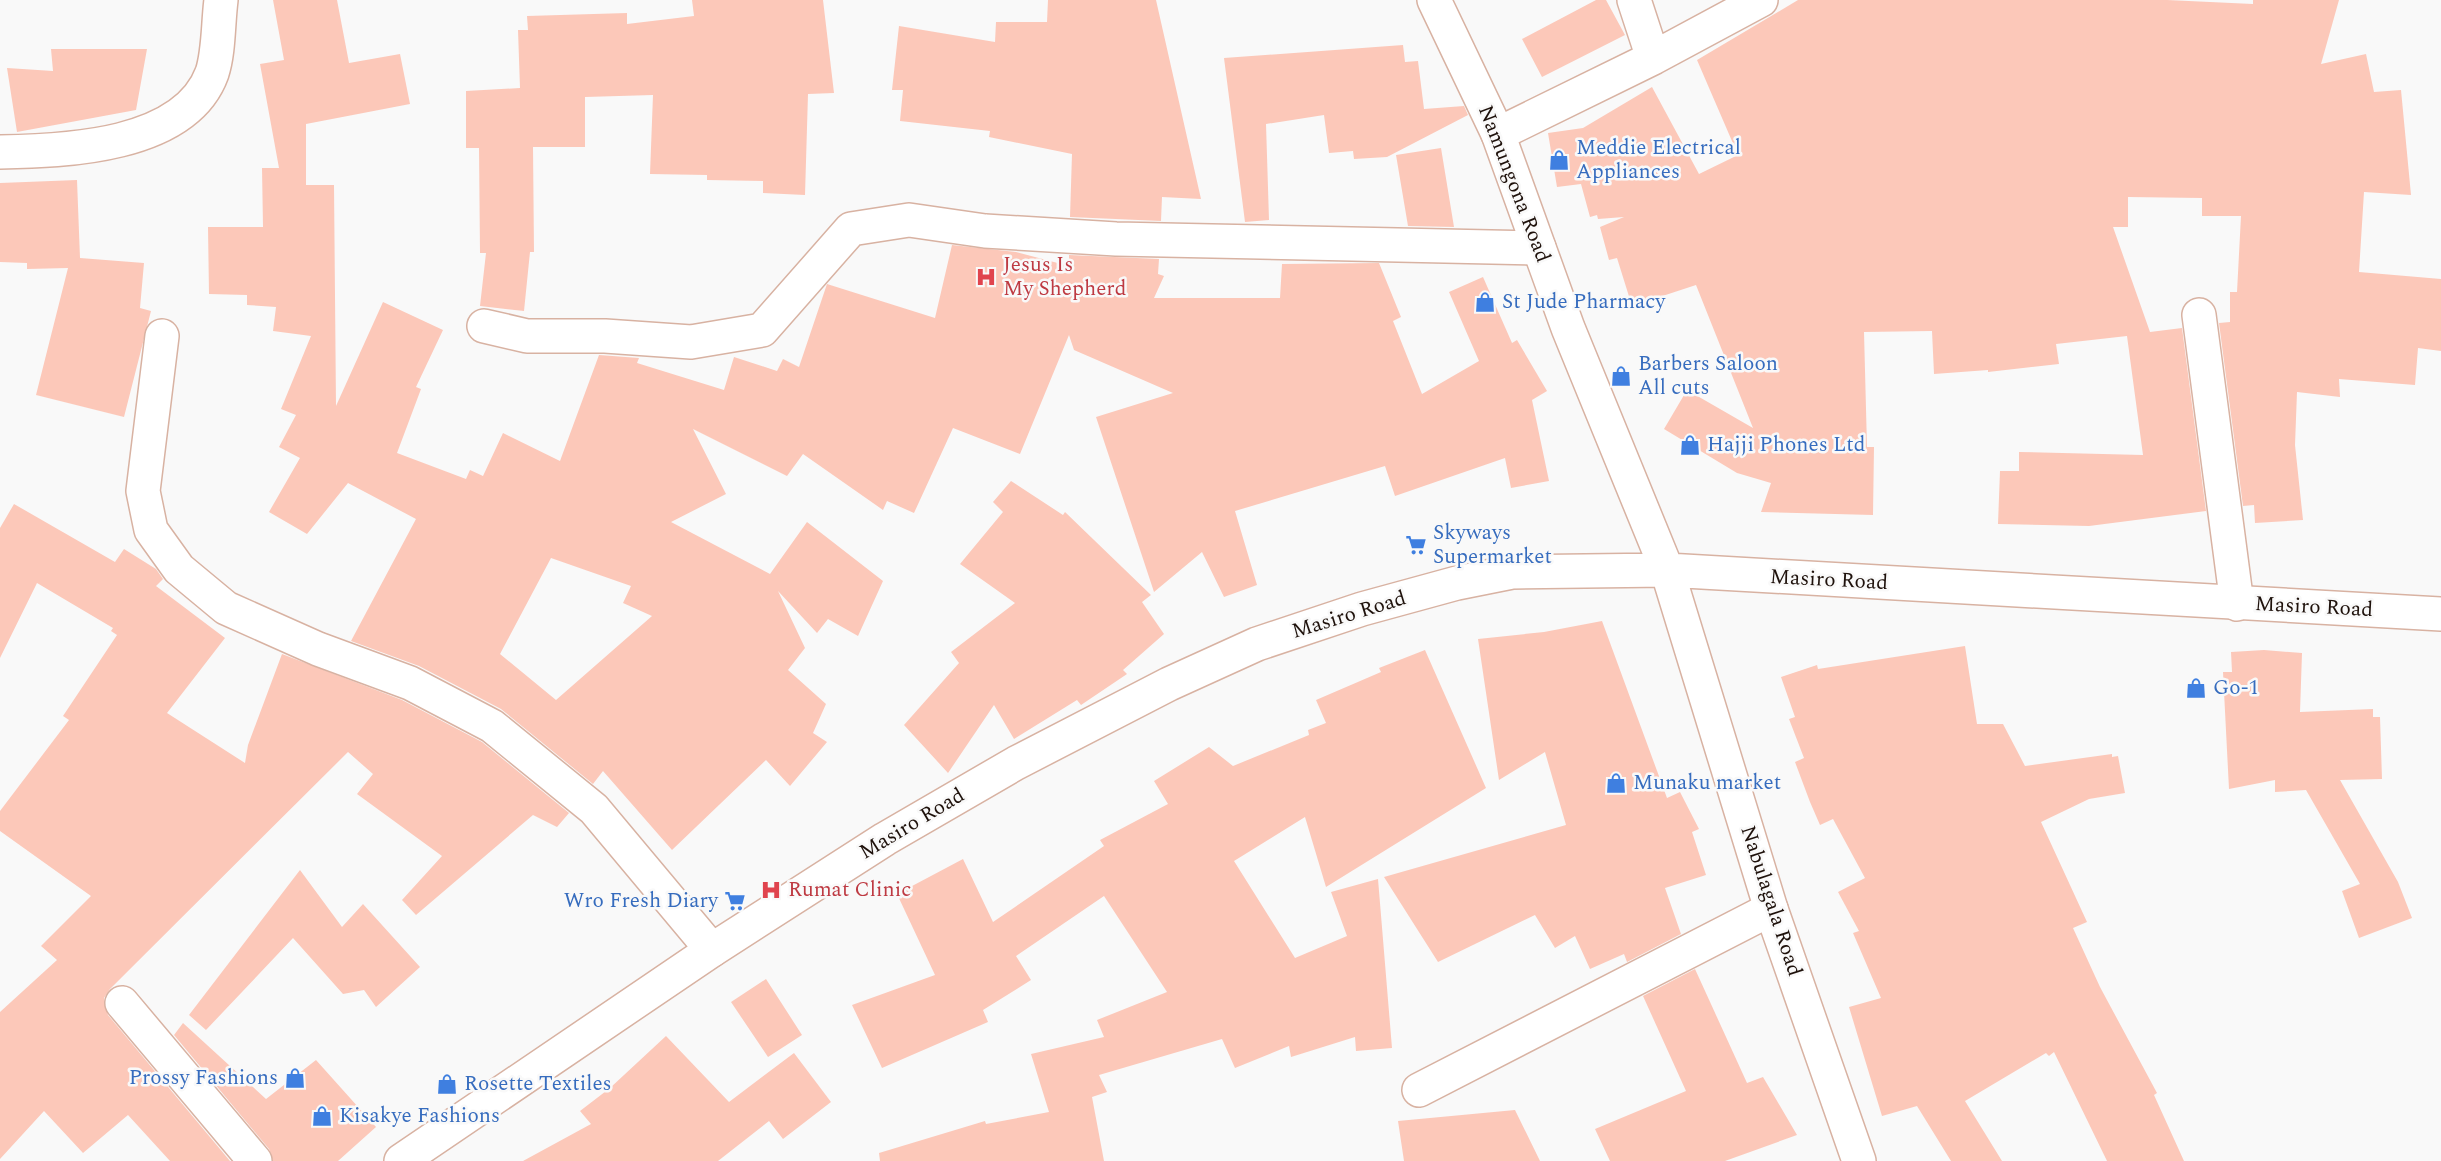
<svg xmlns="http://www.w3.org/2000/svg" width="2441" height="1161" font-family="Spectral,serif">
  <rect width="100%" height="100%" fill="#f9f9f9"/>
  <path fill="#fcc8b9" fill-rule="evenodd" d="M273,0H337L349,63L400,54L410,104L306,124V185H334L336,406L383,302L443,330L416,387L421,389L397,453L466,479L470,470L483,476L503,433L560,461L599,355L639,358L637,363L724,390L734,357L777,371L783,359L799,367L827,284L935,318L952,245L1016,252L1069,266V255L1159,259L1158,274L1164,276L1154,298H1280L1282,264L1379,263L1401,317L1393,321L1422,394L1479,361L1449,292L1483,277L1512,343L1517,340L1547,391L1532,400L1549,481L1511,488L1505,458L1395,496L1385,466L1235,511L1257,585L1224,597L1202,552L1154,592L1096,417L1173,393L1074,350L1069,335L1020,454L953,428L914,513L887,501L883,510L803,454L787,476L693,429L726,494L671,522L770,574L807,522L883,581L858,636L828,619L817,633L778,591L805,648L788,670L826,704L813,733L827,742L790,786L766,760L672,850L603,771L593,784L501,709L419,666L351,641L416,519L348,483L307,534L269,512L300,458L279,447L296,415L281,409L311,336L273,331L276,307L247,305V295L209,294L208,227H263L262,168H279L260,64L284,60ZM551,558L631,586L623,603L652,616L556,700L500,654Z
    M692,0H823L834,93L808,94L805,195L763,193V181L707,180V175L650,174L653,95L585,97V147H533L534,252H530L524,311L480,306L486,253H480L479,148H466V91L520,88L518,30H528L527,16L627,13V24L694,16Z
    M1048,0H1156L1201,199L1162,197L1161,221L1070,217L1072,154L989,137L990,131L900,121L903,90H892L899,26L995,42L996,22H1047Z
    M1596,0H1606L1625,35L1542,77L1522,39Z
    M1798,0H2167L2253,4V0H2339L2321,64L2366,54L2374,92L2401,90L2411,195L2364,192L2359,272L2441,279V351L2418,348L2415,385L2339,379L2340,397L2297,392L2295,445L2303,520L2255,523L2254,505L2243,506L2219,323L2230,322V292H2237L2241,216H2202V198L2128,197V227H2113L2150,332L2182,328L2206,511L2089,526L1998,524L2000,471H2019V452L2143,455L2127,336L2056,344L2059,364L1988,372V370L1934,374L1932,331L1864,332L1867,447H1874L1873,515L1761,512L1771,483L1737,473L1664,429L1687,390L1753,428L1696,285L1632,306L1617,258L1609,260L1600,227L1624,217L1598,219L1597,215L1590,217L1581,184L1557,187L1548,133L1583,128L1652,87L1699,174L1738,155L1697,60Z
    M1403,45L1405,62L1418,61L1424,109L1464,106L1468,115L1387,157L1354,159L1353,151L1329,153L1324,115L1266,124L1269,220L1245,222L1224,58Z
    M51,49H147L136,110L17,132L7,68L53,71Z
    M1441,148L1454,227L1408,226L1396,155Z
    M77,180L80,258L144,263L140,308L151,311L124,417L36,395L68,268L27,269V263L0,262V183Z
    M1011,481L1063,515L1065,512L1151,595L1142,602L1164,634L1123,670L1127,674L1081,705L1077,700L1014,739L994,705L948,773L904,725L959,663L951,652L1015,603L960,564L1003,512L993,502Z
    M14,504L115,562L124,549L156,569L163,579L156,586L225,638L167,713L245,763L248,745L282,654L402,700L482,742L569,813L557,827L533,815L416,915L402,900L442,856L357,794L373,774L348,752L110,989L104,998L108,1015L230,1161H170L128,1115L83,1153L44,1111L0,1159V1012L57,960L41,946L91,896L0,831V811L69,720L63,716L117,635L111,631L113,628L37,583L0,658V528Z
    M1602,621L1667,798L1680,792L1699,829L1692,832L1706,875L1665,888L1681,934L1627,962L1624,954L1590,969L1575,936L1555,948L1535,915L1438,962L1384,877L1566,825L1545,752L1499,780L1478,639L1544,632Z
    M1965,646L1977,724H2003L2025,766L2112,754V757L2118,756L2125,793L2089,799L2041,822L2087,922L2073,928L2100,987L2157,1093L2154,1095L2184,1161H2107L2054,1052L2049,1056L2046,1053L1965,1101L2002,1161H1951L1917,1106L1882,1116L1849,1007L1881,998L1853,933L1859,931L1838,892L1865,878L1833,819L1820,825L1810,802L1795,762L1804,758L1789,719L1795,717L1781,677L1817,665L1818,669Z
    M1425,650L1486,788L1326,887L1305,817L1234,861L1295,958L1347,936L1331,892L1378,879L1392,1048L1356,1051L1355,1037L1291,1057L1289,1046L1235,1068L1222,1039L1099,1075L1107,1092L1092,1097L1104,1161H880L879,1153L985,1121L986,1124L1049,1112L1031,1054L1104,1037L1097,1020L1167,992L1104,896L1016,956L1031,980L983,1010L988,1022L882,1068L852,1005L935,975L897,894L963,859L993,922L1104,846L1100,840L1168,804L1154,781L1209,747L1233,766L1309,735L1308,730L1326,723L1316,700L1381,672L1379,668Z
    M2264,650L2302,653L2300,712L2373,709V717H2380L2382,779L2340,780L2398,882L2412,918L2359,938L2342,891L2360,884L2306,790L2275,792V780L2229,789L2223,672H2232L2231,652Z
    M300,870L342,927L363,904L420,967L376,1007L364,990L343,994L293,938L206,1030L189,1015Z
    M1695,969L1747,1083L1763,1077L1797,1135L1725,1161H1610L1595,1129L1686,1091L1643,996Z
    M766,979L802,1035L768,1057L731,1002Z
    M183,1023L266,1099L316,1060L376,1127L338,1161H273L269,1149L174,1035Z
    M666,1036L729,1102L794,1053L831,1102L783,1139L769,1121L718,1161H523L591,1124L580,1111L610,1088Z
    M1515,1110L1540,1161H1404L1398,1121Z"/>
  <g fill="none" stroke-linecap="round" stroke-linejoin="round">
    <g stroke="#d8b2a2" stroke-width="36">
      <path id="street" d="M1634,0L1653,58
        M1498,134L1653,58L1761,0
        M0,152C65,151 185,147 212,73C219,52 218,23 221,0
        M2199,315L2237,604
        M484,326L527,336H605L691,342L762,330L851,229L909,220L985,231L1116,239L1539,248
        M162,336L143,491L151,530L179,569L226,608L318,649L410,683L492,726L594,809L712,950
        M122,1003L255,1161
        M1419,1090L1771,909"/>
    </g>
    <g stroke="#d8b2a2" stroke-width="36">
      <path id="secondary" d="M1434,0L1498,134L1568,328L1667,570L1771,909L1859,1161
        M401,1161L712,950L885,839L1016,763L1169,684L1257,644L1362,609L1457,583L1512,572L1667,570L2441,614"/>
    </g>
    <use href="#street" stroke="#fff" stroke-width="33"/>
    <use href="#secondary" stroke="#fff" stroke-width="33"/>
  </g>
  <defs>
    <g id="shop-bare" transform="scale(1.62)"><path d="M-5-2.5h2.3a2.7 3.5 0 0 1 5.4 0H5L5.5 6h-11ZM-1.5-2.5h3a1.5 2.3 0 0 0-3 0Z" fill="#3f7fe0" stroke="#f9f9f9" stroke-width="2.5" paint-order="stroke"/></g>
    <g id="hospital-bare" transform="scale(1.62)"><path d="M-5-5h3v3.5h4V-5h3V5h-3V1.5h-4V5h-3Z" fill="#e0444e" stroke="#f9f9f9" stroke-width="2.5" paint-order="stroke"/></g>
    <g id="supermarket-bare" transform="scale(1.62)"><path d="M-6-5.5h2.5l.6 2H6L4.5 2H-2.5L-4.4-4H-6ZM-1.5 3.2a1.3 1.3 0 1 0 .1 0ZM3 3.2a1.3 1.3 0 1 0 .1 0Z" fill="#3f7fe0" stroke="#f9f9f9" stroke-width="2.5" paint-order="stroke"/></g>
  </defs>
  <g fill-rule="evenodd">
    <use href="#shop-bare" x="1559" y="160"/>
    <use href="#hospital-bare" x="986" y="277"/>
    <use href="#shop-bare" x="1485" y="302"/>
    <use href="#shop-bare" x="1621" y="376"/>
    <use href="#shop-bare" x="1690" y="445"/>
    <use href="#supermarket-bare" x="1416" y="545"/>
    <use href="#shop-bare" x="2196" y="688"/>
    <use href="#shop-bare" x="1616" y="783"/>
    <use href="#hospital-bare" x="771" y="890"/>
    <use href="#supermarket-bare" x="735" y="901"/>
    <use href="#shop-bare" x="295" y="1078"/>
    <use href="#shop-bare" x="447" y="1084"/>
    <use href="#shop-bare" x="322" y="1116"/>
  </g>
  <g text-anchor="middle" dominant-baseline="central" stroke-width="5" stroke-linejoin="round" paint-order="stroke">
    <g font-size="21" fill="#366cbe" stroke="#f9f9f9" text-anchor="start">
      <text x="1576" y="148">Meddie Electrical<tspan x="1576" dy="24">Appliances</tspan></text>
      <text x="1502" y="302">St Jude Pharmacy</text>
      <text x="1638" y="364">Barbers Saloon<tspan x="1638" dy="24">All cuts</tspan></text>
      <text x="1707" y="445">Hajji Phones Ltd</text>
      <text x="1433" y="533">Skyways<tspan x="1433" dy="24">Supermarket</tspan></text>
      <text x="2213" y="688">Go-1</text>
      <text x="1633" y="783">Munaku market</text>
      <text x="718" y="901" text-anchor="end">Wro Fresh Diary</text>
      <text x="278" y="1078" text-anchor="end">Prossy Fashions</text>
      <text x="464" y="1084">Rosette Textiles</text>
      <text x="339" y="1116">Kisakye Fashions</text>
    </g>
    <g font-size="21" fill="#1e110b" stroke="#f9f9f9">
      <text transform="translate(1514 184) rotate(69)">Namungona Road</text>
      <text transform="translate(1829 580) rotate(3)">Masiro Road</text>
      <text transform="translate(2314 607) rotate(3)">Masiro Road</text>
      <text transform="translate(1349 615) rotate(-17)">Masiro Road</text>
      <text transform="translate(912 824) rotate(-31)">Masiro Road</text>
      <text transform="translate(1771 901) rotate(72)">Nabulagala Road</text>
    </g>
    <g font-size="21" fill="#be3a42" stroke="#f9f9f9" text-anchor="start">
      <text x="1003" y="265">Jesus Is<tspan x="1003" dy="24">My Shepherd</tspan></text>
      <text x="788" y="890">Rumat Clinic</text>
    </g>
  </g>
</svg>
